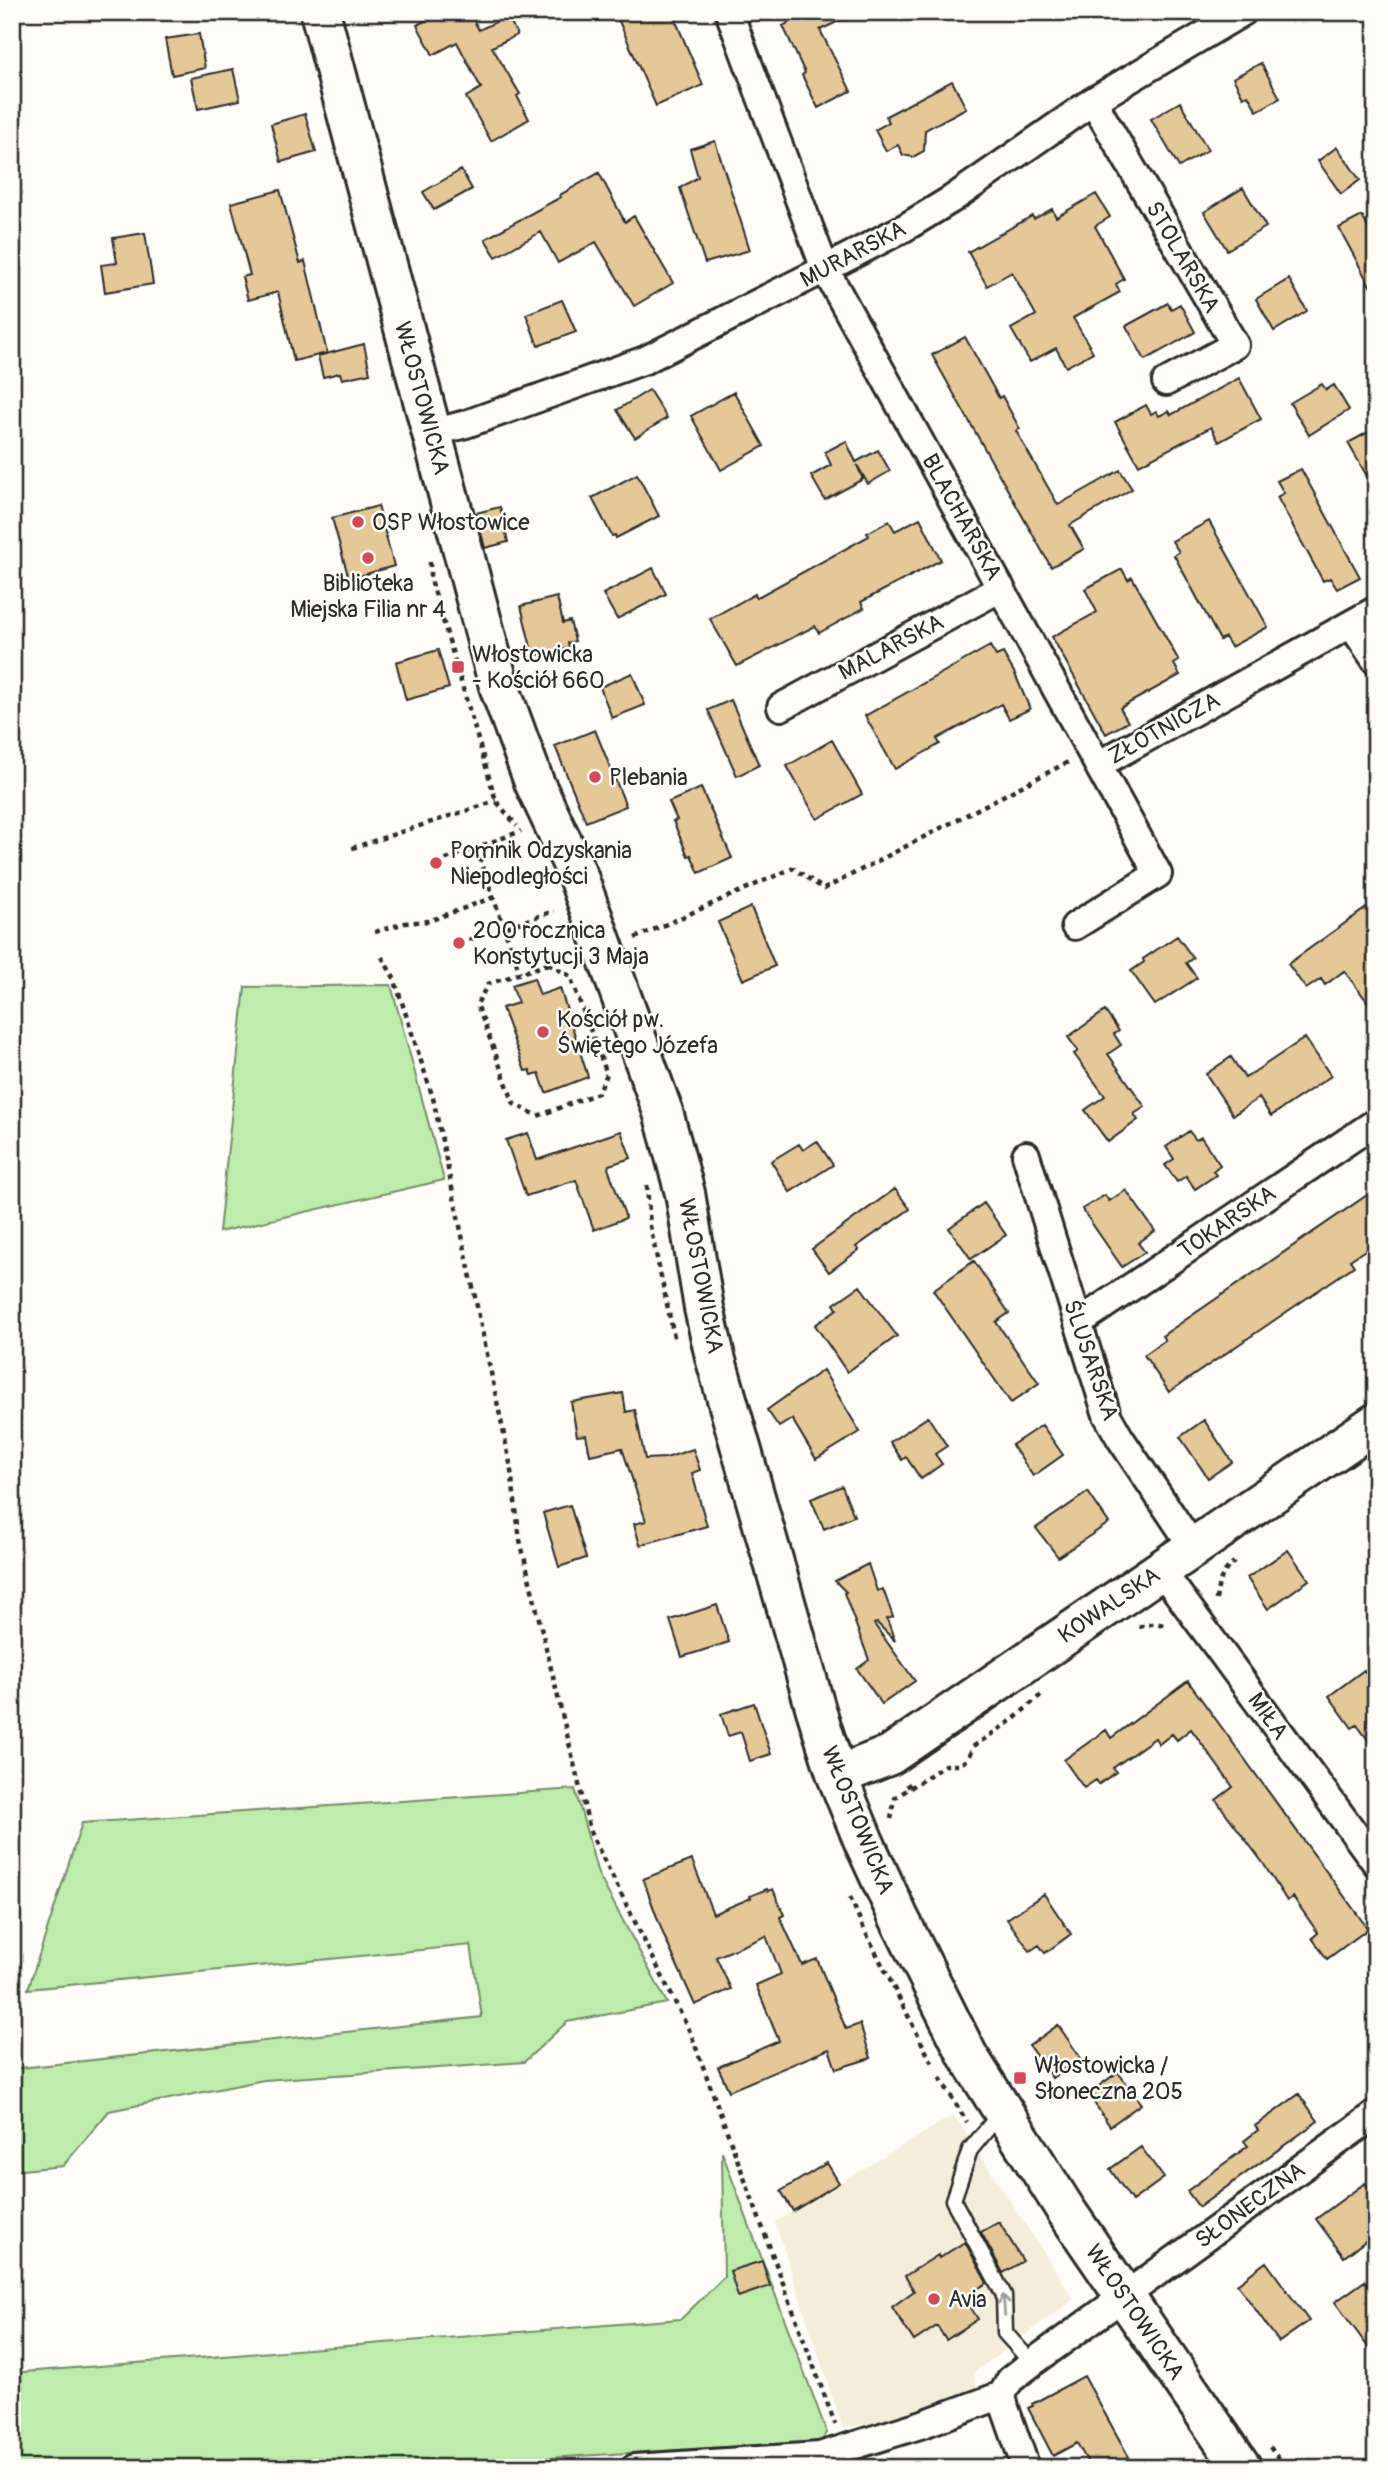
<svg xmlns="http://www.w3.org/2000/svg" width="1388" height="2480" font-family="Pangolin,sans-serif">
  <rect width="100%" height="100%" fill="#fdfcf7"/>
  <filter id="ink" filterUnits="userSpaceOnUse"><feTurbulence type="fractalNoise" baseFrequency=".0143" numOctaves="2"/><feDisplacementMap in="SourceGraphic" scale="14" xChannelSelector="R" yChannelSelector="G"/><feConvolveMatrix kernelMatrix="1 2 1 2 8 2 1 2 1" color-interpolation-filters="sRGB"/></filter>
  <g filter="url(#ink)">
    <path fill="#f6ecda" d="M954,2115L1074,2299L973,2373L979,2393L964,2401L843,2429L775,2222Z"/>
    <path fill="#beecaa" stroke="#748c6a" stroke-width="2" d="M391,985L444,1180L219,1232L245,987Z
      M575,1789L598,1874L667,2003L567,2022L524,2062L264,2080L109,2111L63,2166L12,2171V2069L482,2017L471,1945L28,1989L82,1823Z
      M722,2152L827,2433L821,2441L387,2468H12V2373L681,2319L724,2277Z"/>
    <path fill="#e4c898" stroke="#2b2b2b" stroke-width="2" d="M442,12H469L479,30L508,16L517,35L492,47L520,94L517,96L529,119L491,141L466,97L481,88L457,42L433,55L417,25Z
      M615,12H672L703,85L656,106Z
      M783,12H858L820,30L851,91L818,108L802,75L805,73L783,26L788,23Z
      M199,34L205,68L172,75L165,39Z
      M1261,63L1280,98L1257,111L1248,95L1243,97L1233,78Z
      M233,69L240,100L198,109L191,78Z
      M952,81L966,108L925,130L924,151L913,157L903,155L898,145L886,151L875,130L889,122L886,116Z
      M1180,102L1208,150L1179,167L1151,119Z
      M305,114L316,152L281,162L271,124Z
      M715,141L750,250L705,263L680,188L698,177L690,149Z
      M1337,147L1360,180L1341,194L1318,161Z
      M461,170L472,189L434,210L423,192Z
      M599,173L625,222L634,216L673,283L634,306L596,242L558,263L541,232L496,257L485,239L561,197L560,195Z
      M1243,188L1266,227L1227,250L1204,212Z
      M280,190L300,263L305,261L327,353L294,361L278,292L248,300L242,277L250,275L231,203Z
      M1096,194L1110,217L1095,226L1124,279L1116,284L1120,292L1073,318L1093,352L1066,367L1056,348L1030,362L1011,329L1036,315L1012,272L987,286L968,252L1032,216L1034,219L1052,209L1056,217Z
      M1362,216L1376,243V297L1339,228Z
      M145,233L153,284L105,292L101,265L117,263L113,238Z
      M1289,279L1307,311L1274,331L1256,299Z
      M562,300L576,332L538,346L526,314Z
      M1168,303L1171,309L1180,304L1195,332L1145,360L1126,326Z
      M965,337L999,398L1002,396L1020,429L1016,431L1058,505L1120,470L1132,489L1070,525L1084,549L1051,567L932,355Z
      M364,344L370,373L342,379L340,373L323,377L318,356Z
      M1239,378L1261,419L1219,442L1211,427L1139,465L1115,422L1146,405L1151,414L1156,411L1159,416L1169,411L1171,415Z
      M1322,384L1326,390L1334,385L1349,410L1309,435L1290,403Z
      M649,390L667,418L635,438L617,410Z
      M734,392L764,446L721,470L691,416Z
      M1376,428V492L1348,443Z
      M846,441L856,462L878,450L890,471L868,484L857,465L863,479L825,500L811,476L831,465L825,452Z
      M1301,469L1360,577L1337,589L1330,578L1323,581L1277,497L1284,493L1277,481Z
      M637,474L659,516L616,538L615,535L612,536L592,498Z
      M378,506L394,566L349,579L332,518Z
      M500,507L508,542L485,548L476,513Z
      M920,518L941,560L861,602L864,608L819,633L815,626L737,666L710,619L755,594L756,598L869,536L867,533L889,521L895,531Z
      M1209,521L1268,627L1231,647L1225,637L1220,640L1174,555L1179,552L1172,541Z
      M653,568L666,594L617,619L603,594Z
      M1122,569L1128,580L1132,577L1179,661L1174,664L1180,675L1120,708L1128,722L1106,734L1052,637L1097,612L1085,589Z
      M557,597L563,623L570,621L575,641L568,643L569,648L533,656L521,606Z
      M990,646L996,656L1003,653L1015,674L1030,709L1009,719L1001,704L937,739L940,744L895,769L865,716Z
      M438,650L449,688L406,700L396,662Z
      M632,673L645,705L612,718L600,687Z
      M731,700L759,765L737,776L708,710Z
      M595,730L626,806L586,822L555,746Z
      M832,740L862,794L817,819L787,766Z
      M701,788L732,858L699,873L691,855L688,856L673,821L677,820L669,802Z
      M1376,901V1013L1344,971L1325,985L1321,979L1306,989L1288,964Z
      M751,907L775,966L743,980L718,922Z
      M1177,936L1193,958L1186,963L1197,978L1155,1005L1131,971L1144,962L1143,959Z
      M534,978L540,995L560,988L588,1077L546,1093L539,1073L532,1075L530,1070L525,1071L502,1008L518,1003L512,985Z
      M1105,1011L1119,1031L1114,1034L1121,1045L1108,1054L1145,1107L1134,1114L1138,1120L1108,1142L1085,1110L1105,1096L1074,1054L1078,1051L1068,1037Z
      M1305,1038L1331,1076L1271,1116L1259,1098L1233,1115L1206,1074L1231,1057L1245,1078Z
      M621,1131L631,1158L609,1165L608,1168L626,1218L594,1230L576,1180L526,1196L506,1140L528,1133L537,1160Z
      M1189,1131L1196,1140L1201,1137L1220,1165L1213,1171L1216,1175L1195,1189L1186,1176L1177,1182L1165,1165L1174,1159L1166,1147Z
      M817,1141L833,1165L790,1192L771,1161L799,1144L803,1150Z
      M895,1189L910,1209L856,1247L859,1250L829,1272L812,1249Z
      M1376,1189V1243L1350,1260L1354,1266L1169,1392L1144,1355L1165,1340L1162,1336Z
      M1126,1190L1155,1231L1138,1243L1145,1252L1122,1267L1082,1209L1105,1195L1109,1201Z
      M984,1203L1006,1235L971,1259L949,1228Z
      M974,1261L1009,1313L996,1322L1039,1383L1011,1403L933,1290Z
      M860,1286L897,1336L847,1372L815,1325L837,1309L834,1304Z
      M823,1370L860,1432L816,1459L792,1419L779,1427L767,1410Z
      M623,1393L626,1412L635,1410L645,1459L666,1458L693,1449L700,1470L692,1473L707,1526L640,1545L634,1524L646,1521L622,1448L590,1455L586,1435L577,1436L571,1402Z
      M928,1417L947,1446L935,1454L942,1464L921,1479L906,1457L902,1460L890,1442Z
      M1204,1420L1232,1462L1208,1478L1180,1437Z
      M1042,1425L1063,1455L1033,1476L1012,1445Z
      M842,1486L854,1516L824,1529L811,1499Z
      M1088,1492L1109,1523L1058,1557L1036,1528Z
      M570,1505L586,1558L559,1567L543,1513Z
      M1288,1550L1309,1580L1268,1609L1247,1578Z
      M868,1564L877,1591L883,1589L893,1617L887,1619L895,1641L877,1623L874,1624L915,1681L882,1704L857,1669L869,1660L844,1593L846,1592L835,1581Z
      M717,1605L729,1642L682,1657L670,1620Z
      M1364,1670L1376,1687V1751L1357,1725L1352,1728L1329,1696Z
      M1188,1681L1368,1929L1327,1959L1312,1938L1318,1933L1293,1897L1287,1901L1263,1863L1216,1800L1233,1787L1191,1729L1177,1740L1172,1734L1159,1744L1155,1738L1113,1768L1116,1772L1099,1784L1096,1780L1084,1788L1064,1760L1106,1730L1111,1738Z
      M754,1703L771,1754L750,1761L741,1732L728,1736L721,1714Z
      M692,1860L713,1914L751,1898L750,1896L767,1889L768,1891L773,1889L784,1915L780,1917L802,1965L817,1959L846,2029L860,2024L871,2058L836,2069L829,2049L729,2091L718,2067L779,2041L756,1985L781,1974L766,1936L716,1957L731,1989L695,2005L664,1936L643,1879Z
      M1044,1894L1071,1934L1045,1953L1039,1945L1030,1951L1007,1919Z
      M1058,2025L1080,2057L1052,2078L1029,2046Z
      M1118,2072L1141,2104L1110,2126L1088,2094Z
      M1299,2094L1318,2121L1199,2207L1187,2191L1248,2146L1244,2141L1258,2130L1255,2126Z
      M1141,2147L1164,2178L1132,2201L1110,2169Z
      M827,2163L839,2183L793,2211L781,2191Z
      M1365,2183L1376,2197V2233L1344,2257L1316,2219Z
      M999,2222L1023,2261L1003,2273L981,2232Z
      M965,2242L987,2283L964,2297L978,2319L946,2340L937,2326L914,2341L892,2307L914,2291L905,2276L938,2255L939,2258Z
      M762,2261L770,2286L738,2297L730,2271Z
      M1266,2262L1309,2321L1279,2342L1237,2284Z
      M1365,2281L1376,2296V2358L1335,2302Z
      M1084,2376L1130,2459L1115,2468H1091L1077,2443L1053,2456L1028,2408L1033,2406L1032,2404Z"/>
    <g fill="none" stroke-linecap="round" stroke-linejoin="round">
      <g stroke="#2b2b2b" stroke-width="19">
        <path id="lane" d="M1002,2111L970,2150L953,2200L1004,2295L1005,2333L1032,2363"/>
      </g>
      <g stroke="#2b2b2b" stroke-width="32">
        <path id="street" d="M729,12L825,269L1098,765
          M1093,101L1235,345L1166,382
          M432,433L466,424L645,360L825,269L906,227L952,199L1093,101L1243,12
          M1351,624L1376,661
          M781,707L1001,588
          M1075,926L1158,874L1098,765L1376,610
          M1026,1155L1107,1415L1120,1438L1193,1547
          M1078,1323L1376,1122
          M1160,1569L1376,1863
          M1002,2395L1005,2408L1026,2468
          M635,2468L820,2456L923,2424L1002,2395L1010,2380L1032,2363L1376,2114"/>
      </g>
      <g stroke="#2b2b2b" stroke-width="44">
        <path id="secondary" d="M320,12L499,686L534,782L577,874L663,1112L685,1193L704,1308L715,1357L816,1710L837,1776L864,1842L898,1916L968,2056L1067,2212L1242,2468
          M837,1776L890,1755L1376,1423"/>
      </g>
      <path stroke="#2b2b2b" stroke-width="4.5" stroke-dasharray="5 5" stroke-linecap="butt" d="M430,562V576L496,801L517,826
        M352,848L496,801
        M476,848L520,973
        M436,863L521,831
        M375,932L405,923L429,921L494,897
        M635,938L793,868L824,889L1068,762
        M459,943L554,911
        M382,957L394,978L433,1098L510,1463L520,1540L591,1834L691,2034L835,2424
        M548,964L570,976L607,1074L598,1093L538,1116L514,1104L477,1004L488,984Z
        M647,1185L650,1226L675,1341
        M1216,1600C1218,1583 1221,1573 1234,1562
        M1139,1627L1155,1623L1168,1626
        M910,1788L945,1765H960L967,1759L974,1746L1015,1718L1043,1693
        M891,1819L895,1798L910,1788L906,1781
        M850,1897L862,1925L933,2065
        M940,2078L967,2122
        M1270,2447L1285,2468"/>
      <use href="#lane" stroke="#fdfcf7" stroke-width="14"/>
      <use href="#street" stroke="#fdfcf7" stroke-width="26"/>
      <use href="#secondary" stroke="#fdfcf7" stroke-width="38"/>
    </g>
    <defs><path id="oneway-shaft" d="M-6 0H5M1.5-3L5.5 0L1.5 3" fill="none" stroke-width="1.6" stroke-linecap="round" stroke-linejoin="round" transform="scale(1.75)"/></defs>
    <use stroke="#9e9e9b" href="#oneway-shaft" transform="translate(1004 2305) rotate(-94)"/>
  </g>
  <g fill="#d1495b" stroke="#fdfcf7" stroke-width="2.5">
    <circle cx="358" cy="522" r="7"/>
    <circle cx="368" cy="558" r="7"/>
    <rect x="451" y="660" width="14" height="14" rx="3.5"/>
    <circle cx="595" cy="777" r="7"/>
    <circle cx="436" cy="863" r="7"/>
    <circle cx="459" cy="943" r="7"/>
    <circle cx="543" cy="1032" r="7"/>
    <rect x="1013" y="2071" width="14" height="14" rx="3.5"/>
    <circle cx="934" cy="2299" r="7"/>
  </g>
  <g text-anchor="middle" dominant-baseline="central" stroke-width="5" stroke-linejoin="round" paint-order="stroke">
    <g font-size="23" fill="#2b2b2b" stroke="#fdfcf7">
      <text transform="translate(853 254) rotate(-28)">MURARSKA</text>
      <text transform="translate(1183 257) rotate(60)">STOLARSKA</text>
      <text transform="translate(422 398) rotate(75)">WŁOSTOWICKA</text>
      <text transform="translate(962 517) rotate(61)">BLACHARSKA</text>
      <text transform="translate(891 647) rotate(-28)">MALARSKA</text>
      <text transform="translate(1164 728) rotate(-29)">ZŁOTNICZA</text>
      <text transform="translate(1227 1222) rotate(-34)">TOKARSKA</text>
      <text transform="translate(701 1276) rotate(79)">WŁOSTOWICKA</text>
      <text transform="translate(1091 1360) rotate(71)">ŚLUSARSKA</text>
      <text transform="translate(1109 1605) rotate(-34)">KOWALSKA</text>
      <text transform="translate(1268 1716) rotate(54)">MIŁA</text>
      <text transform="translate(858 1820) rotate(68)">WŁOSTOWICKA</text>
      <text transform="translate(1250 2205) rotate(-36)">SŁONECZNA</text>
      <text transform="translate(1135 2312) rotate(56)">WŁOSTOWICKA</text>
    </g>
    <g font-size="23" fill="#2b2b2b" stroke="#fdfcf7" text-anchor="start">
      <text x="372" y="522">OSP Włostowice</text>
      <text x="368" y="583" text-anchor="middle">Biblioteka<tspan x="368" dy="26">Miejska Filia nr 4</tspan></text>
      <text x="472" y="654">Włostowicka<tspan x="472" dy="26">- Kościół 660</tspan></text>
      <text x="609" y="777">Plebania</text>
      <text x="450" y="850">Pomnik Odzyskania<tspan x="450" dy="26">Niepodległości</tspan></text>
      <text x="473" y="930">200 rocznica<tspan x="473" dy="26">Konstytucji 3 Maja</tspan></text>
      <text x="557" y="1019">Kościół pw.<tspan x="557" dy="26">Świętego Józefa</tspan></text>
      <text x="1034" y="2065">Włostowicka /<tspan x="1034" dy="26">Słoneczna 205</tspan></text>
      <text x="948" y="2299">Avia</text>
    </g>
  </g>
  <rect width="1388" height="2480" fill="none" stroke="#fdfcf7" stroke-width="42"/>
  <rect x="21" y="21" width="1346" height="2438" fill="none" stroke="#2b2b2b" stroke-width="2.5" filter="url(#ink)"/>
</svg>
